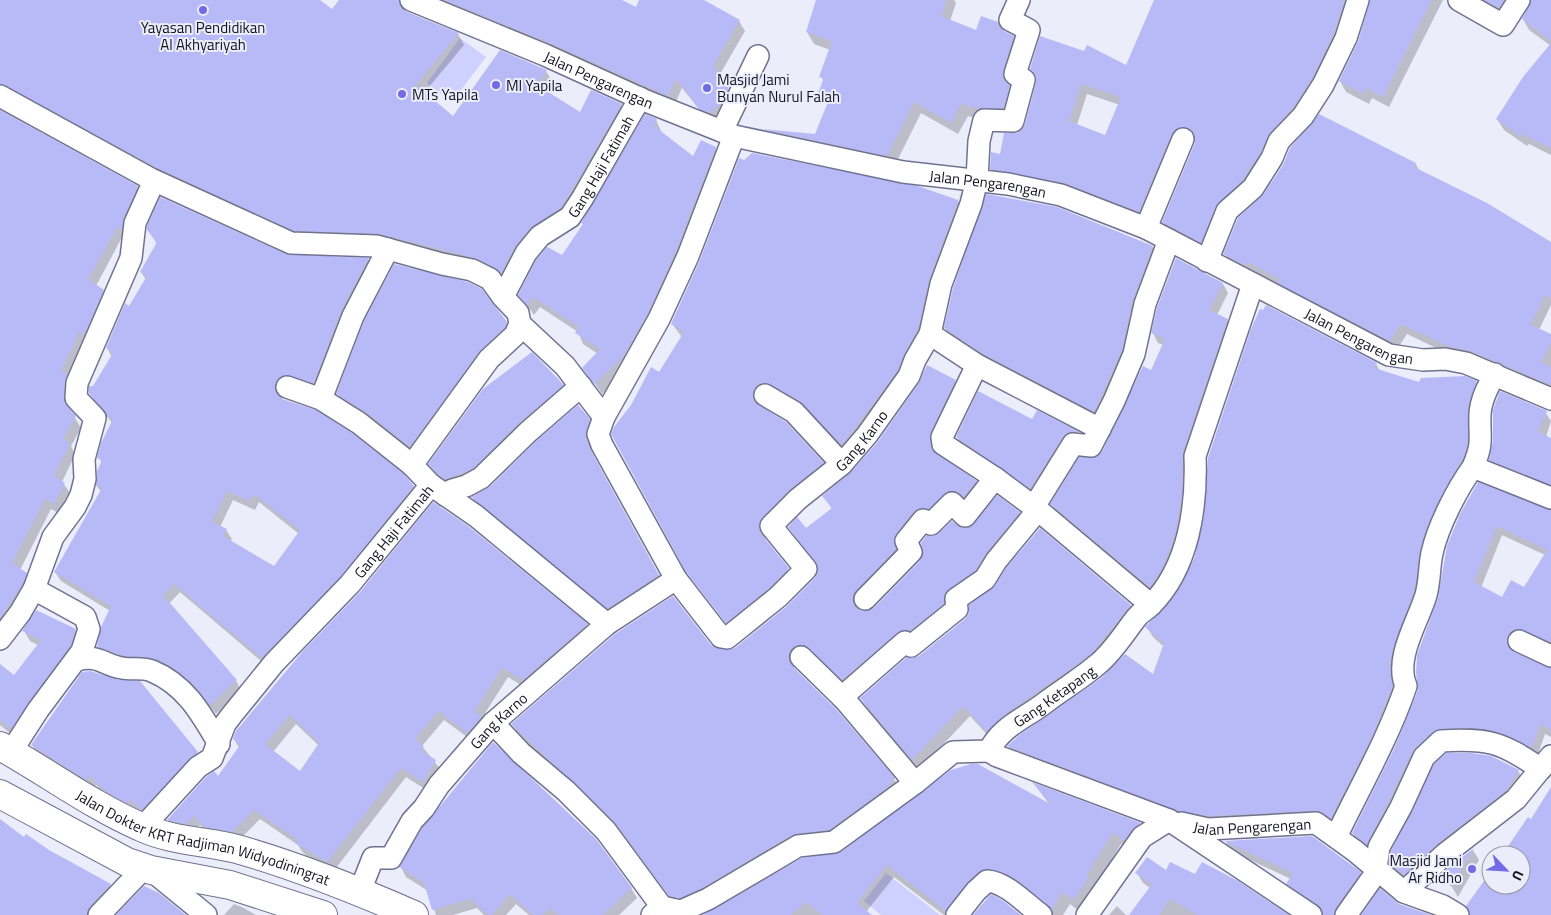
<svg xmlns="http://www.w3.org/2000/svg" width="1551" height="915" font-family="'Titillium Web',sans-serif">
  <rect width="100%" height="100%" fill="#ecedfb"/>
  <path fill="#ced1fe" d="M460,38L486,57L452,102L427,83Z
    M886,873L940,915H881L864,901Z"/>
  <path fill="#0003" fill-rule="evenodd" d="M0,0H318L333,11L341,0H411L405,11L458,34L464,45L424,93L453,118L546,71L552,81L545,92L581,114L621,105L627,116L567,219L508,283L301,241L0,96Z
    M426,0H620L636,9L641,0H702L739,21L745,31L719,76L735,98L716,123L707,119L682,88L674,106Z
    M819,0H954L956,3L950,21L977,32H1003L1013,37L1020,49L1009,84L1016,99L1010,120L986,121L968,116L958,134L921,113L894,167L769,141L763,130L816,135L828,105L820,93L824,82L821,76L830,50L814,44L807,32Z
    M1155,0H1362L1340,45L1207,253L1170,233L1163,222L1196,144L1195,138L1182,139L1145,222L998,180L991,169L1026,125L1037,79L1031,69L1127,66ZM1087,94L1120,105L1106,137L1077,125Z
    M1371,0H1443L1389,107L1372,98L1369,104L1346,92L1340,81L1359,42Z
    M1473,0H1519L1505,18Z
    M1533,0H1551V155L1529,144L1527,146L1504,130L1497,119L1551,46L1529,30L1523,19Z
    M0,112L137,187L143,198L96,286L103,291L109,301L70,394V410L81,428L71,446L75,455L62,482L71,494L60,514L51,509L20,570L26,573L32,584L0,637Z
    M656,120L662,133L694,158L715,148L722,159L629,368L602,394L584,368L598,354L583,344L578,332L540,307L534,315L520,295L562,257Z
    M1416,164L1419,171L1551,243V305L1539,330L1551,336V393L1457,358L1407,334L1396,351L1285,293L1281,286L1254,272L1251,276L1231,265L1225,254Z
    M918,188L959,202L961,196L966,205L924,341L849,455L760,401V407L823,463L829,474L765,534L766,542L795,580L733,633L688,571L660,374L682,337L672,324Z
    M148,230L286,256L368,259L374,269L319,392L284,388L280,398L413,486L419,496L268,667L180,592L169,604L236,681L241,690L216,714L199,693L176,675L103,656L98,646L110,611L61,581L55,572L101,492L97,486L102,463L99,458L112,423L90,393L112,357L107,348L146,280L141,272L157,244ZM233,500L255,510L259,502L299,534L274,567L230,542L232,539L226,530L220,527Z
    M1153,247L1159,258L1101,422L952,339L945,328Z
    M1223,284L1228,293L1217,315L1227,320L1233,329L1181,542L1155,596L1057,513L1052,504L1103,453L1151,372L1163,345L1158,343L1153,333Z
    M506,323L512,333L416,456L344,404L338,394Z
    M1376,364L1380,371L1420,384L1476,382L1482,393L1473,451L1398,697L1337,828L1216,826L1014,757L1009,747L1022,734L1154,676L1164,647L1153,637L1147,627L1176,597Z
    M955,381L961,391L936,442L937,455L976,482L982,492L963,501L899,551L861,601L859,610L862,613L875,609L921,561L934,537L1019,513L1025,523L981,580L849,689L794,664V670L894,779L900,789L835,840L684,907L678,897L681,892L672,900L622,833L518,734L513,724L710,646L725,652L735,649L787,608L816,579L819,569L789,527L806,530L832,509L824,496Z
    M563,385L567,393L478,475L450,486L434,471L430,464Z
    M1037,412L1078,433L1083,443L1037,499L963,448L957,437L1033,421Z
    M1545,412L1551,421L1546,437L1551,439V492L1496,470L1490,460Z
    M589,420L595,430L591,449L596,462L664,585L614,618L478,507L473,498Z
    M1551,510V649L1517,641L1512,652L1551,670V737L1545,734L1537,757L1446,738L1373,854L1359,844L1353,833L1395,750L1419,690L1461,514ZM1502,535L1545,555L1525,589L1503,599L1481,588Z
    M1130,606L1137,617L994,742L970,716L919,770L868,709L861,698L912,660Z
    M587,625L592,635L529,690L508,677L482,718L487,727L474,742L444,720L422,746L441,770L428,791L406,777L333,872L303,853L298,845L260,819L238,841L212,837L200,825L192,833L174,829L168,820L218,778L239,748L234,739L304,652ZM296,724L319,746L300,773L273,752Z
    M75,630L81,641L17,739L0,725V666L14,677L38,645L30,641L24,631Z
    M83,673L119,681L140,683L197,753L203,763L148,820L112,802L96,785L92,790L38,755L32,745Z
    M1518,771L1526,784L1412,889L1399,877L1391,863Z
    M1035,785L1140,824L1147,836L1132,853L1121,844L1080,912L1070,904L1063,915H1052L1024,892L997,881L959,915H944L894,877L866,912L870,915H706L841,854L1049,804Z
    M0,820L24,838L110,885L117,896L100,915H0Z
    M1226,842L1360,873L1366,883L1343,915H1323L1294,894L1288,884L1291,879L1231,851Z
    M1473,850L1479,860L1458,897L1444,874Z
    M401,867L631,888L637,898L619,915H529L516,904L506,915H484L477,908L453,915H436L428,891L406,877Z
    M1166,872L1286,915H1130L1150,888L1143,883L1137,873Z
    M234,904L242,907L256,915H224Z
    M1117,906L1126,915H1109Z"/>
  <path fill="#b8baf7" fill-rule="evenodd" d="M0,0H320L332,9L339,0H399L401,7L406,12L459,33L416,85L453,116L500,50L547,70L537,85L580,112L591,90L622,104L561,208L530,228L515,247L501,273L496,268L475,258L380,234L294,231L157,168L0,84Z
    M444,0H622L636,7L639,0H704L740,20L713,66L729,87L722,103L709,113L699,109L676,78L668,96L550,43Z
    M816,0H946L941,16L976,30L981,16L998,22L1004,31L1014,36L1003,71V79L1010,85L1004,108L979,109L961,104L951,123L914,102L887,156L761,129L815,134L830,97L818,93L824,78L819,77L832,41L806,32Z
    M1154,0H1345L1334,33L1312,79L1293,108L1270,133L1261,152L1243,180L1216,206L1201,243L1162,222L1195,143L1193,132L1187,127L1176,129L1172,134L1139,212L1064,183L990,169L991,152L1000,154L1004,133H1018L1025,124L1036,83L1035,75L1030,69L1040,36L1084,51L1087,45L1126,65ZM1081,84L1121,97L1105,135L1069,121Z
    M1370,0H1432L1383,97L1366,88L1363,94L1339,81L1358,42Z
    M1484,0H1504L1499,8Z
    M1531,0H1551V41L1522,19Z
    M1551,43V148L1522,134L1520,136L1496,119L1523,77Z
    M0,110L138,186L124,218L122,230L117,228L88,279L104,290L84,335L79,332L61,371L67,374L65,382L64,402L76,416L63,439L70,443L54,476L65,483L54,504L45,499L12,563L27,573L23,584L0,618Z
    M645,114L657,119L654,126L693,156L701,140L716,147L676,251L648,313L623,357L594,384L582,368L600,349L575,333L579,327L533,297L527,305L518,295L536,260L547,247L562,255L583,224L581,223Z
    M1319,114L1416,163L1414,167L1487,203L1551,242V298L1545,295L1531,325L1551,334V343L1541,362L1551,367V385L1471,351L1450,347L1401,324L1390,341L1277,283L1280,279L1248,262L1245,265L1223,254L1238,218L1263,195L1283,165L1290,148Z
    M752,153L918,186L958,200L961,193L929,280L918,329L898,370L842,445L800,401L766,383L758,384L754,389V402L786,422L824,463L789,490L759,522L761,534L789,568L770,588L726,623L686,572L611,434L614,427L631,405L651,367L659,372L684,332L671,324L700,260L739,158L744,160Z
    M986,194L1057,207L1153,246L1133,300L1122,350L1094,412L983,354L944,328L953,288Z
    M160,197L286,254L369,258L341,311L314,383L285,375L279,378L275,390L282,399L316,410L352,433L404,474L414,486L341,576L262,658L174,584L163,595L237,680L210,705L192,683L170,666L152,658L124,656L97,647L101,627L111,606L54,572L102,488L96,486L97,471L102,460L97,458L101,443L113,419L107,416L89,393V386H93L113,353L106,348L125,303L129,306L147,276L140,272L157,242L147,230V226ZM227,491L250,501L254,494L300,530L274,566L223,536L227,529L212,522Z
    M1176,258L1223,283L1209,310L1228,319L1183,452L1182,494L1176,532L1163,567L1150,587L1050,504L1079,457H1096L1102,452L1143,366L1151,370L1165,339L1151,333L1157,308Z
    M394,264L468,282L482,289L507,322L505,328L479,352L410,447L367,413L336,394L364,321Z
    M1266,305L1377,363L1374,368L1419,382L1421,378L1465,376L1477,381L1468,406V440L1465,454L1438,502L1423,539L1414,591L1393,650L1390,664L1393,685L1371,739L1331,818L1315,811L1209,816L1178,811L1007,746L1022,733L1100,679L1125,654L1153,674L1164,643L1145,627L1174,596L1194,559L1204,517L1208,458L1251,329L1260,309L1263,310Z
    M532,352L564,385L519,423L474,468L445,480L439,475L428,464L483,389Z
    M927,365L956,380L931,432L932,450L977,481L964,497L956,491H948L929,509H918L913,512L896,534L894,540L896,549L856,591L853,602L856,608L862,611L874,608L920,561L923,554L921,543L927,535L934,536L939,533L952,521L962,528H970L997,495L1020,512L986,553L976,570L945,593L944,604L910,631L904,630L897,633L842,680L805,645H797L789,654L792,666L836,709L895,778L885,789L887,788L829,830L792,835L702,888L680,898L669,896L615,822L511,724L615,634L673,596L711,645L725,650L735,648L786,607L815,578L818,567L788,527L797,517L806,528L832,508L822,496L851,472L877,443L919,383Z
    M978,391L1032,419L1037,410L1079,432L1068,433L1063,437L1030,489L956,437Z
    M1500,391L1547,411L1538,432L1551,438V485L1489,460L1493,441V410Z
    M578,405L590,419L586,438L591,451L659,575L608,609L471,497L490,487L536,441Z
    M1478,482L1551,510V642L1518,629L1511,631L1507,642L1509,648L1514,652L1551,668V730L1540,724L1532,748L1509,736L1486,729L1457,728L1440,729L1433,732L1413,751L1367,845L1352,833L1394,749L1418,690L1416,673L1417,655L1438,598L1447,546L1460,514ZM1497,526L1547,550L1524,587L1511,580L1502,597L1474,582Z
    M433,502L468,526L588,624L523,680L502,668L475,711L482,716L468,733L438,711L415,739L424,746L420,750L436,760L423,782L401,768L327,862L295,843L298,840L254,810L232,832L205,827L194,816L186,824L167,820L206,777L214,771L218,776L240,745L233,739L236,731L303,651L360,592ZM290,715L319,743L300,771L265,744Z
    M1040,528L1131,605L1090,655L1007,713L987,732L963,706L912,760L860,698L907,657L912,658L919,656L965,619L969,613V605L995,586L1006,568Z
    M36,610L76,629L71,645L11,729L0,720V664L14,675L41,640L22,631Z
    M90,671L119,680L140,681L198,752L189,759L142,810L131,800L128,804L105,791L89,776L86,780L31,745L82,672Z
    M493,742L596,839L632,888L603,915H559L549,908L543,915H533L510,894L492,915H488L470,899L432,910L424,883L399,867L422,828Z
    M1446,753H1471L1491,756L1519,770L1507,790L1437,844L1404,875L1389,863L1391,851L1434,764Z
    M971,764H978L1052,805L1032,782L1141,823L1132,830L1124,841L1113,832L1086,876L1089,878L1073,900L1062,892L1052,909L1016,879L989,869L979,872L968,882L946,911L887,865L857,903L872,915H822L806,902L791,915H703L802,858L841,852L951,770Z
    M1551,787V915H1470L1466,906L1491,871V885H1521V855H1502L1528,817L1531,819Z
    M0,819L24,837L26,834L49,850L111,884L90,906L87,915H0Z
    M1312,836L1361,872L1336,908L1334,915H1323L1318,905L1286,884L1293,873L1224,841Z
    M1474,848L1451,887L1442,873Z
    M1147,857L1166,870L1170,862L1195,874L1202,862L1238,881L1289,915H1197L1170,899L1159,915H1129L1152,884L1135,873Z
    M144,886L159,893L186,915H116Z
    M1380,888L1399,904L1431,915H1361Z
    M991,894L1002,900L1021,915H973Z"/>
  <g fill="none" stroke-linecap="round" stroke-linejoin="round">
    <g stroke="#707291" stroke-width="24">
      <g id="street">
        <path id="s1" d="M411,0L545,55L646,101L734,136L903,172L1008,184L1061,195L1146,228L1389,355L1423,360L1445,359L1466,363L1551,399"/>
        <path d="M1459,0L1503,25L1519,0"/>
        <path d="M0,96L151,179L291,243L377,246L442,264L472,270L490,279L503,297"/>
        <path d="M722,131L758,56"/>
        <path id="s2" d="M734,136L688,256L659,319L604,417L598,434L602,445L676,579L721,637L727,638L778,597L806,569L771,526L798,499L842,464L867,435L909,376L915,360L930,334L941,284L971,204L977,180L979,141L984,120L1013,121L1024,80L1015,74L1029,30L1010,20L1019,0"/>
        <path d="M1146,228L1183,139"/>
        <path d="M1207,261L1227,211L1253,188L1272,158L1279,141L1303,116L1323,85L1346,38L1358,0"/>
        <path d="M520,324L565,366L604,417"/>
        <path d="M930,334L977,365L1100,429"/>
        <path d="M977,365L942,437L943,444L995,478L1038,510L1151,605"/>
        <path d="M1495,374C1488,386 1481,399 1480,414C1479,439 1484,441 1473,467L1551,498"/>
        <path d="M287,387L321,399L359,423L412,465"/>
        <path d="M765,395L794,412L842,464"/>
        <path d="M321,399L353,316L388,249"/>
        <path d="M445,495L452,490L466,486L481,478L528,432L581,386"/>
        <path d="M865,599L911,552L906,541L923,520L931,524L952,503L965,516L995,478"/>
        <path id="s3" d="M607,624L476,516L431,485L412,465L489,359L515,335L520,324L518,313L503,297L526,253L540,236L570,217L582,199L640,98"/>
        <path d="M0,639L20,613L34,589L53,537L75,507L81,495L85,479L84,459L95,418L76,398L77,383L131,258L135,223L154,181"/>
        <path d="M1519,641L1551,656"/>
        <path d="M801,657L845,700L915,783"/>
        <path d="M77,660C99,654 103,665 122,668C132,670 142,667 152,671C186,685 202,715 219,744"/>
        <path d="M842,697L905,642L911,646L957,609L956,599L985,579L996,561L1038,510L1037,502L1073,444L1091,446L1114,401L1134,354L1145,304L1169,240"/>
        <path d="M493,723L521,753L566,791L606,831L662,907"/>
        <path d="M989,751L997,756L1169,820L1311,915"/>
        <path d="M11,752L38,710L82,651L89,629L85,617L34,589"/>
        <path id="s4" d="M1181,823L1208,829L1316,823L1355,851L1404,892"/>
        <path id="s5" d="M142,828L198,767L212,758L225,724L231,716L274,663L350,584L431,485"/>
        <path d="M1336,837C1360,787 1388,739 1406,686C1394,658 1418,622 1426,595C1430,581 1429,567 1432,553C1438,526 1457,489 1473,467"/>
        <path d="M1376,868L1379,847L1401,807L1424,757L1441,741C1489,738 1501,742 1541,769"/>
        <path d="M151,870L206,915"/>
        <path id="s6" d="M360,891L373,858H391L412,821L424,808L439,785L493,723L607,624L676,579"/>
        <path d="M99,915L144,868"/>
        <path id="s7" d="M652,915L662,907L681,911L708,899L798,846L834,842L915,783L953,752L989,751C1001,726 1026,718 1046,702C1063,689 1082,678 1098,664C1113,652 1125,632 1137,617C1141,612 1146,610 1151,605C1189,567 1197,506 1195,456L1253,284"/>
        <path d="M957,915L976,891L987,881C1006,882 1026,904 1041,915"/>
        <path d="M1087,915L1142,837L1169,820"/>
        <path d="M1346,915L1378,870"/>
        <path d="M1458,915L1443,906L1404,892L1445,854L1516,799L1551,756"/>
      </g>
    </g>
    <g stroke="#707291" stroke-width="30">
      <g id="primary">
        <path id="s8" d="M0,746C47,772 91,805 141,827C171,841 205,841 237,849C297,866 357,890 414,915"/>
        <path d="M0,794L127,862L151,870L230,885L323,915"/>
      </g>
    </g>
    <use href="#street" stroke="#fff" stroke-width="21"/>
    <use href="#primary" stroke="#fff" stroke-width="28"/>
  </g>
  <g fill="#736ae5" stroke="#ecedfb" stroke-width="2">
    <circle cx="203" cy="10" r="5"/>
    <circle cx="496" cy="85" r="5"/>
    <circle cx="707" cy="88" r="5"/>
    <circle cx="402" cy="94" r="5"/>
    <circle cx="1472" cy="869" r="5"/>
  </g>
  <g text-anchor="middle" dominant-baseline="central" stroke-width="4" stroke-linejoin="round" paint-order="stroke">
    <g font-size="15" fill="#141420" stroke="#ecedfb" text-anchor="start">
      <text x="203" y="27" text-anchor="middle">Yayasan Pendidikan<tspan x="203" dy="17">Al Akhyariyah</tspan></text>
      <text x="717" y="79">Masjid Jami<tspan x="717" dy="17">Bunyan Nurul Falah</tspan></text>
      <text x="506" y="85">MI Yapila</text>
      <text x="412" y="94">MTs Yapila</text>
      <text x="1462" y="860" text-anchor="end">Masjid Jami<tspan x="1462" dy="17">Ar Ridho</tspan></text>
    </g>
    <g font-size="15" fill="#141420" stroke="#ecedfb">
      <text stroke="none"><textPath href="#s1" startOffset="204">Jalan Pengarengan</textPath></text>
      <text stroke="none"><textPath href="#s3" startOffset="630">Gang Haji Fatimah</textPath></text>
      <text stroke="none"><textPath href="#s1" startOffset="609">Jalan Pengarengan</textPath></text>
      <text stroke="none"><textPath href="#s1" startOffset="1014">Jalan Pengarengan</textPath></text>
      <text stroke="none"><textPath href="#s2" startOffset="858">Gang Karno</textPath></text>
      <text stroke="none"><textPath href="#s5" startOffset="392">Gang Haji Fatimah</textPath></text>
      <text stroke="none"><textPath href="#s7" startOffset="474">Gang Ketapang</textPath></text>
      <text stroke="none"><textPath href="#s6" startOffset="229">Gang Karno</textPath></text>
      <text stroke="none"><textPath href="#s4" startOffset="72">Jalan Pengarengan</textPath></text>
      <text stroke="none"><textPath href="#s8" startOffset="225">Jalan Dokter KRT Radjiman Widyodiningrat</textPath></text>
    </g>
  </g>
  <g transform="translate(1506 870) rotate(115)"><circle r="24" fill="#ecedfb" stroke="#9696a3"/>
  <path d="M0-4L9 19L0 12L-9 19Z" fill="#736ae5"/>
  <text y="-8" font-size="14" font-weight="bold" text-anchor="middle" fill="#141420">U</text>
  </g>
</svg>
